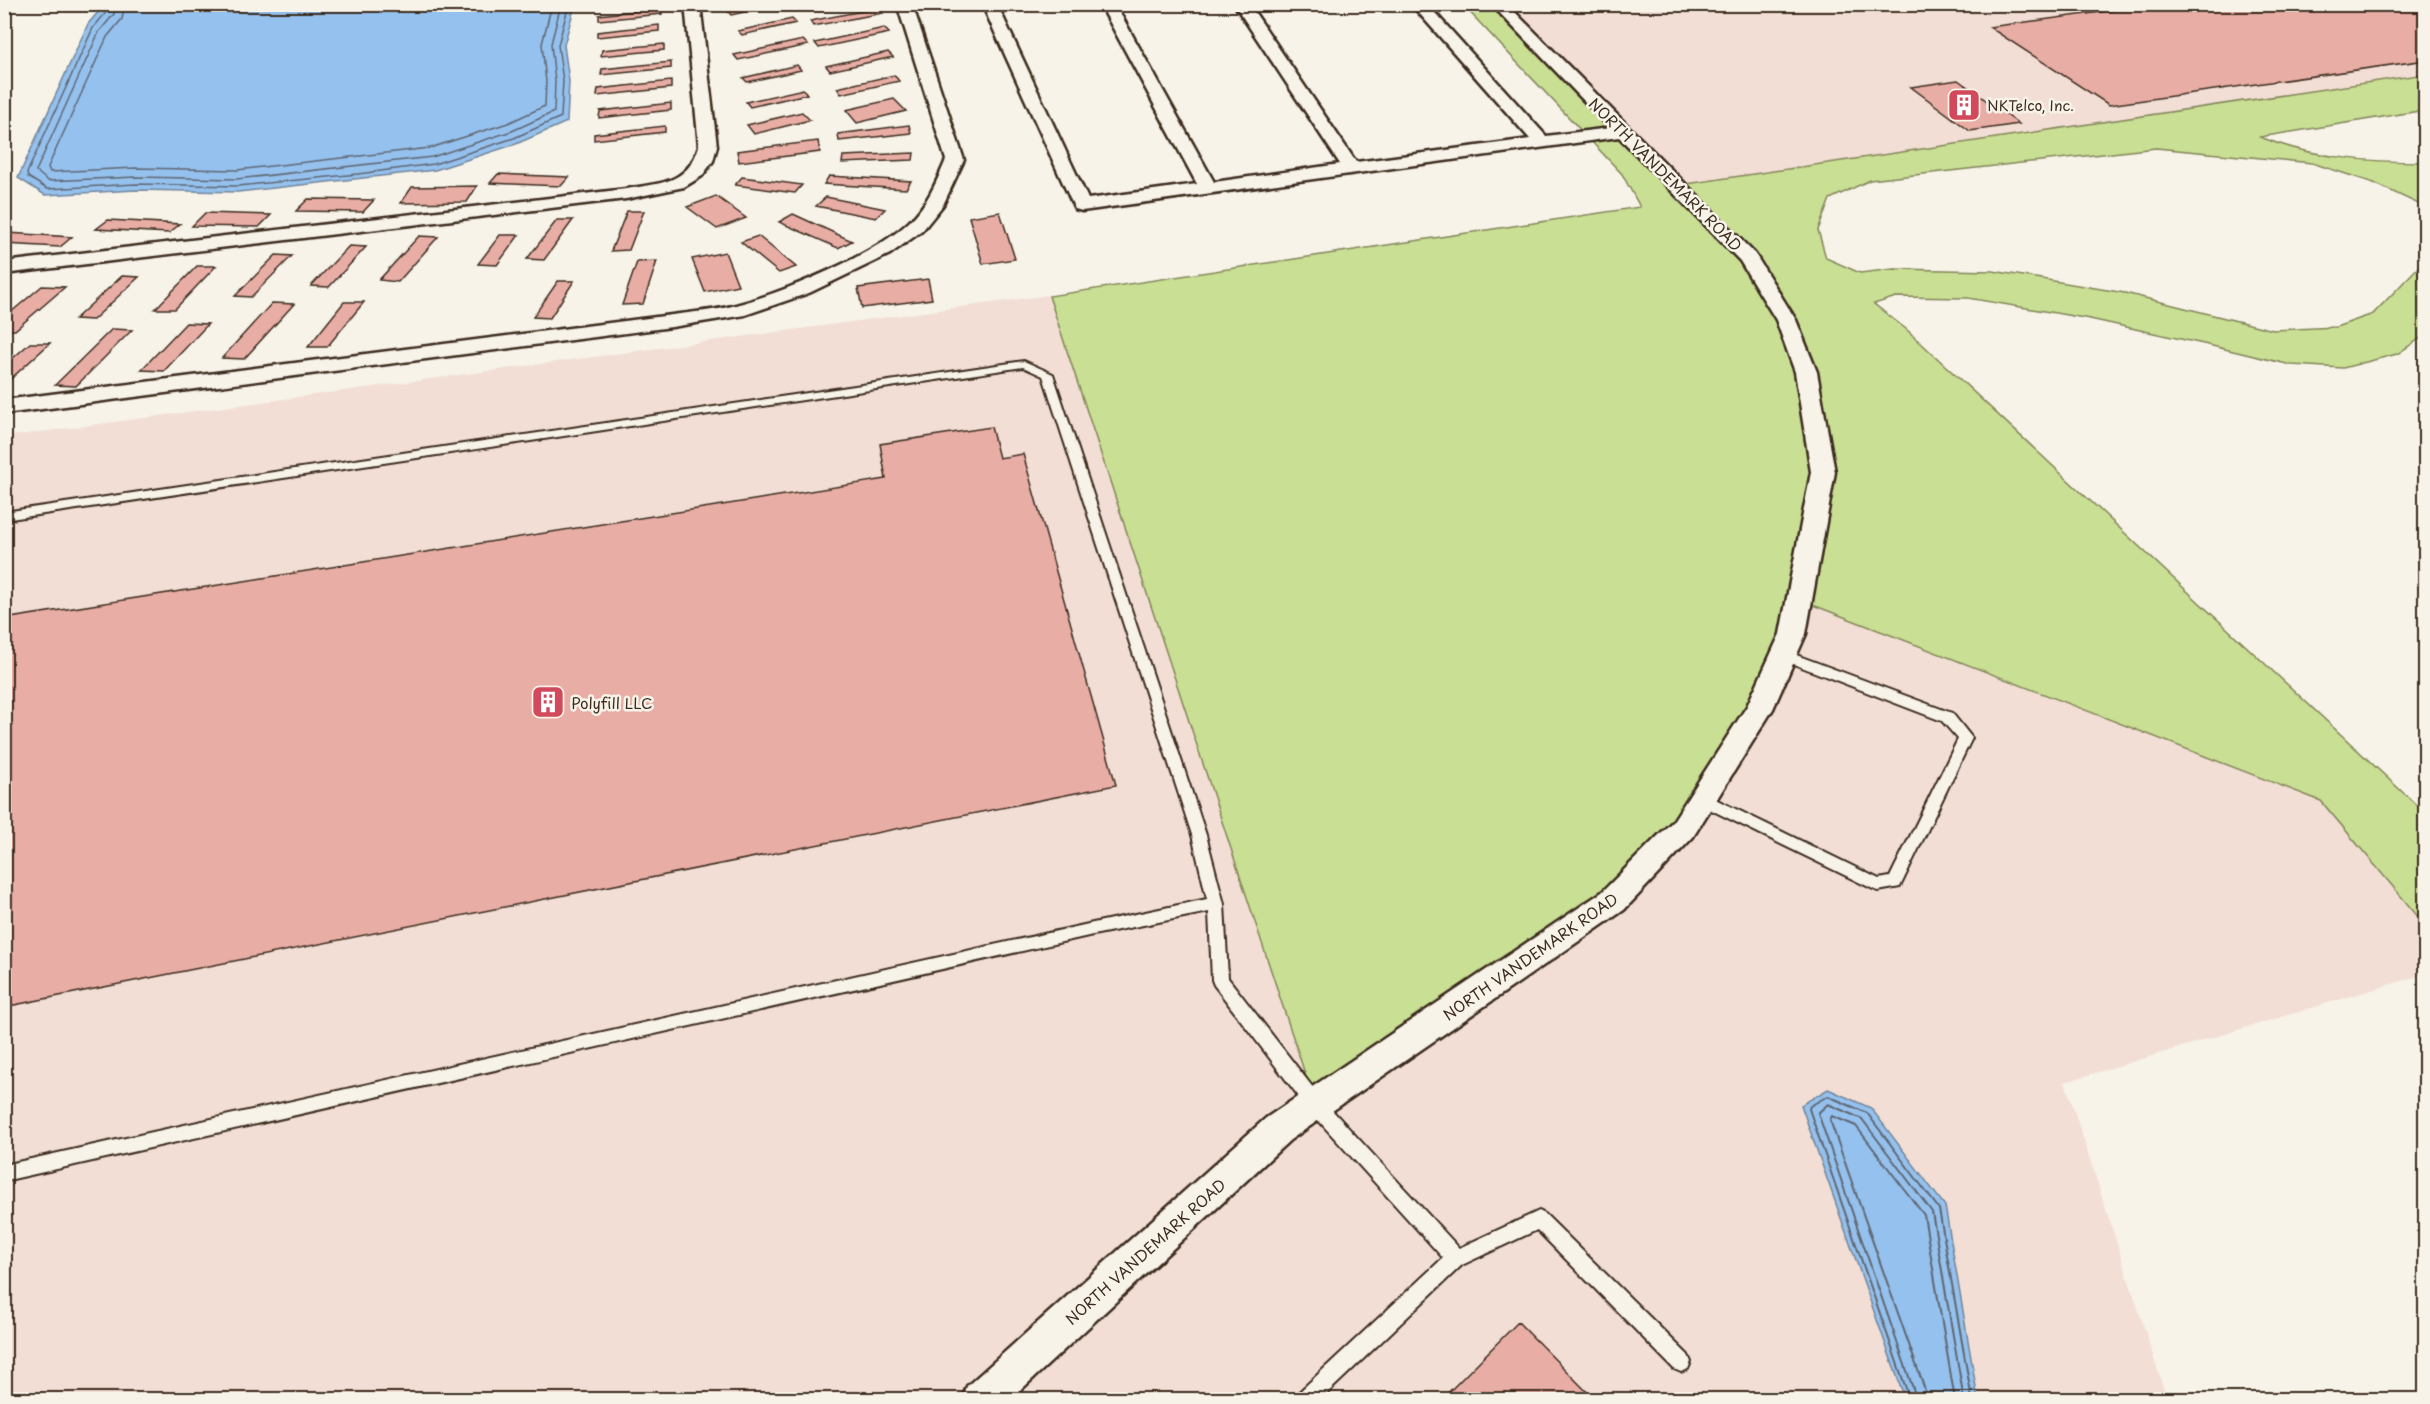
<svg xmlns="http://www.w3.org/2000/svg" width="2430" height="1404" font-family="'Playpen Sans',sans-serif">
  <rect width="100%" height="100%" fill="#f7f3e8"/>
  <filter id="ink" filterUnits="userSpaceOnUse"><feTurbulence type="fractalNoise" baseFrequency=".0167" numOctaves="2"/><feDisplacementMap in="SourceGraphic" scale="12" xChannelSelector="R" yChannelSelector="G"/><feConvolveMatrix kernelMatrix="1 2 1 2 8 2 1 2 1" color-interpolation-filters="sRGB"/></filter>
  <g filter="url(#ink)">
    <path fill="#f2ded4" d="M1498,5H2425V74L1679,186Z
      M1049,295L1316,1103L1799,600L2321,801L2425,925V974L2065,1082L2167,1399H5L4,437Z"/>
    <path fill="#c9df94" stroke="#828459" stroke-width="1.5" d="M1463,5H1498L1680,185L2425,74V110L2260,137C2312,158 2370,162 2425,162V211L2423,206L2374,183L2312,163L2156,148L1870,180L1830,199L1818,230L1826,258L1860,273L1894,269L1993,271L2125,293L2273,330L2336,327L2373,314L2425,260V335L2397,354L2343,368L2291,365L2208,345L2090,319L1968,298L1896,297L1874,304L1906,329L2425,813V925L2321,801L1800,600L1759,709L1613,901L1315,1104L1049,296L1640,207L1622,174Z"/>
    <path fill="#95c1ee" stroke="#71859b" stroke-width="1.5" d="M105,4L575,5L564,45L569,81L567,122L516,144L435,170L238,192L136,190L45,195L18,178L88,24Z
      M1828,1089L1871,1108L1945,1206L1978,1399H1905L1801,1105Z"/>
    <g fill="none" stroke-linecap="round" stroke-linejoin="round">
      <path stroke="#5f6671" stroke-width="1.5" d="M109,4L108,10L93,28L27,173L28,177L47,189L136,184L238,186L358,174L434,164L514,138L561,117L563,81L558,45L569,4
        M116,4L114,14L99,32L36,171L48,181L136,177L237,179L432,157L512,131L554,112L555,81L551,44L561,4
        M125,4L122,19L107,37L48,167L50,172L136,168L237,170L430,148L508,123L545,106L546,82L542,44L552,4"/>
      <path stroke="#5f6671" stroke-width="2" d="M1910,1400L1809,1109L1810,1106L1828,1096L1867,1113L1939,1209L1972,1400
        M1917,1400L1818,1113L1828,1104L1862,1119L1932,1212L1964,1400
        M1926,1400L1925,1390L1830,1120L1832,1116L1856,1126L1924,1215L1955,1400"/>
    </g>
    <path fill="#e8aea5" stroke="#3b2a1e" stroke-width="1.5" d="M747,4H781L731,15L726,9Z
      M2161,4H2426V60L2109,105L1989,27Z
      M662,8V14L599,20V15Z
      M878,8L883,13L813,26L810,21Z
      M792,19L796,23L742,35L738,31Z
      M659,25V31L597,37V32Z
      M884,28L889,33L819,48L815,43Z
      M803,40L808,45L738,60L734,55Z
      M664,44V50L601,56L602,50Z
      M888,52L893,57L830,71L826,66Z
      M671,62V68L601,75L602,69Z
      M797,65L801,70L747,82L743,78Z
      M894,75L899,81L841,94L837,88Z
      M1958,80L2019,124L1970,131L1911,87Z
      M671,81V88L597,96L598,89Z
      M803,89L807,94L750,107L746,102Z
      M894,99L906,111L857,123L846,110Z
      M671,103V110L599,118L600,111Z
      M802,112L810,120L754,134L747,125Z
      M909,125L911,133L839,141L838,134Z
      M665,126V132L594,140V134Z
      M818,141L820,152L739,162L737,151Z
      M914,153L913,160L842,163L843,156Z
      M498,174L569,177L561,186L490,183Z
      M829,176L911,181L906,189L824,184Z
      M742,177L802,185L795,193L735,185Z
      M477,186L467,202L401,203L412,187Z
      M716,196L746,218L717,229L687,207Z
      M826,197L885,209L876,218L816,206Z
      M308,199L374,200L363,212L296,211Z
      M627,211H644L629,250L611,251Z
      M1000,212L1015,259L983,264L969,217Z
      M205,213L271,215L259,227L192,226Z
      M793,214L852,241L838,248L779,222Z
      M108,220L180,224L169,233L96,229Z
      M557,220H573L544,260L527,259Z
      M7,233L72,237L60,247L4,244V235Z
      M500,235H519L497,265L478,264Z
      M419,236L438,237L398,282L379,280Z
      M758,236L796,267L779,273L741,242Z
      M349,246L366,247L329,287L311,286Z
      M725,252L738,285L705,292L692,259Z
      M276,255L292,256L251,297L235,296Z
      M657,261L643,304L622,305L637,262Z
      M197,266H216L175,309H155Z
      M122,276L139,277L93,320L75,319Z
      M928,279L932,299L862,308L858,288Z
      M558,281H574L550,318L533,317Z
      M42,286L65,287L15,330H4V318Z
      M344,302H364L327,347H308Z
      M272,303L294,304L244,359L222,358Z
      M186,323L208,324L164,371L141,370Z
      M112,329L132,330L76,386L55,385Z
      M30,343H50L4,385V366Z
      M991,427L999,458L1023,454L1116,785L4,1007V619L886,479L880,444Z
      M1518,1322L1595,1400H1441Z"/>
    <g fill="none" stroke-linecap="round" stroke-linejoin="round">
      <g stroke="#3b2a1e" stroke-width="4">
        <path id="lane" d="M1024,361L1053,374L1206,835L1224,904L1228,978L1321,1098L1459,1248L1539,1211L1545,1214L1688,1355L1691,1362L1688,1369L1681,1372L1674,1369L1537,1230L1462,1265L1320,1400H1295L1298,1393L1443,1258L1309,1110L1214,985L1212,980L1209,912L1093,935L4,1181V1165L1093,923L1207,899L1192,835L1043,376L1023,367L4,520V512Z
          M1783,650L1952,713L1972,738L1900,887L1878,891L1873,889L1697,803L1695,799L1697,795H1707L1879,879L1890,877L1958,739L1942,721L1778,658L1776,655Z"/>
      </g>
      <g stroke="#3b2a1e" stroke-width="5">
        <path id="street" d="M685,4H700L717,146L713,161L702,176L684,187L626,199L4,274V262L626,189C661,183 688,184 699,146Z
          M897,4H912L964,160L943,205L922,231L890,254L809,293L745,315L672,327L4,414V400L672,315C693,312 715,311 736,305C782,293 875,255 909,222C927,205 936,183 946,160Z
          M982,4H997L1088,199L1197,184L1100,4H1115L1214,182L1340,164L1234,4H1249L1356,162L1530,139L1411,4H1427L1546,136L1610,128L1491,4H1507L1755,254L1796,320L1817,372L1835,472L1806,634L1773,709L1693,837L1624,910L1290,1140L1010,1400H962L967,1386L1266,1118L1602,892L1673,821L1747,706L1780,634L1811,472L1795,372L1776,320L1740,261L1619,137L1082,211L1075,209L1073,205Z"/>
      </g>
      <use href="#lane" fill="#f7f3e8" fill-rule="evenodd"/>
      <use href="#street" fill="#f7f3e8" fill-rule="evenodd"/>
    </g>
  </g>
  <defs>
    <g id="building-square" transform="scale(1.725)"><rect x="-9" y="-9" width="18" height="18" rx="4" fill="#d1495b" stroke="#f7f3e8"/><path d="M-4-6H4V6H1V3H-1V6H-4ZM-2.5-4.3h1.7v1.8h-1.7ZM.8-4.3h1.7v1.8H.8ZM-2.5-1h1.7V.8h-1.7ZM.8-1h1.7V.8H.8Z" fill="#fff"/></g>
  </defs>
  <g fill-rule="evenodd">
    <use href="#building-square" x="1964" y="105"/>
    <use href="#building-square" x="548" y="702"/>
  </g>
  <g text-anchor="middle" dominant-baseline="central" stroke-width="5" stroke-linejoin="round" paint-order="stroke">
    <g font-size="14" fill="#3b2a1e" stroke="#f7f3e8" text-anchor="start">
      <text x="1987" y="105">NKTelco, Inc.</text>
    </g>
    <g font-size="15" fill="#3b2a1e" stroke="#f7f3e8">
      <text transform="translate(1666 174) rotate(45)">NORTH VANDEMARK ROAD</text>
      <text transform="translate(1530 956) rotate(-35)">NORTH VANDEMARK ROAD</text>
      <text transform="translate(1145 1251) rotate(-42)">NORTH VANDEMARK ROAD</text>
    </g>
    <g font-size="15" fill="#3b2a1e" stroke="#f7f3e8" text-anchor="start">
      <text x="571" y="702">Polyfill LLC</text>
    </g>
  </g>
  <rect width="2430" height="1404" fill="none" stroke="#f7f3e8" stroke-width="24"/>
  <rect x="12" y="12" width="2406" height="1380" fill="none" stroke="#3b2a1e" stroke-width="2" filter="url(#ink)"/>
</svg>
